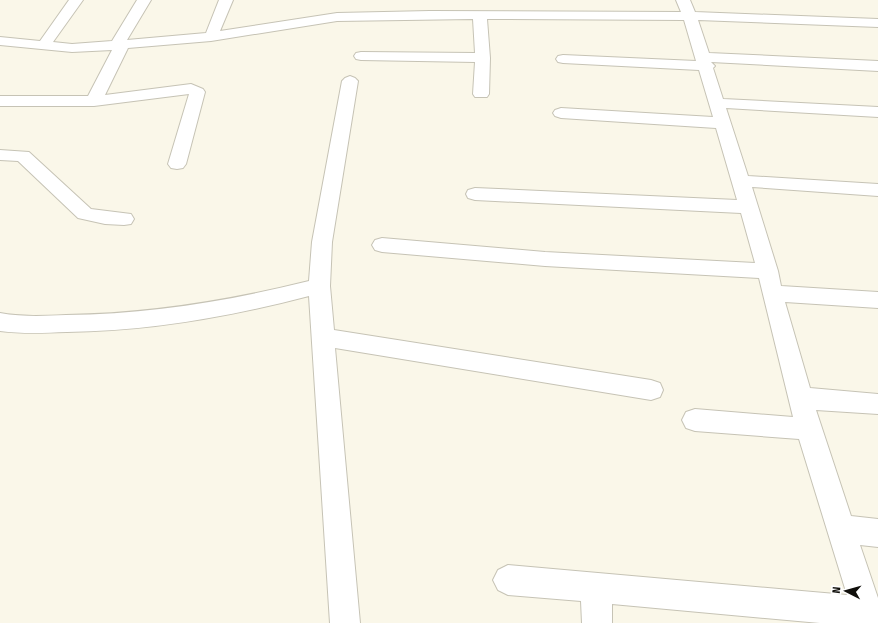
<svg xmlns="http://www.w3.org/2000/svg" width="878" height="623" font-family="'Fira Sans Condensed',sans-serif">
  <rect width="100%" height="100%" fill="#faf7e9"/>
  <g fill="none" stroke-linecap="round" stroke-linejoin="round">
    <g stroke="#c6c3b5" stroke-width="2">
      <path id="minor" d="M69,0H83L53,42L72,44L112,41L137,0H151L127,40L206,33L219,0H233L220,31L337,13L430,11L681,12L676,0H690L695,12L878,19V27L698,20L709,53L878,61V71L711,62L715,66L713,68L723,99L878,107V117L726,108L748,176L878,184V196L752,187L778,271L781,286L878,292V308L785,302L810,388L878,394V414L816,410L851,516L878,519V547L860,545L878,598V623H820L612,604V623H582L581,601L508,595L498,590L493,580L498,570L508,565L847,595L799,439L695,431L686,428L682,420L686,412L695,409L793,417L759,278L545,266L382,252L375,250L372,245L375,240L382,238L545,252L755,263L741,213L475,200L468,198L466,194L468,190L475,188L737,200L716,128L561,118L555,116L553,113L555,110L561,108L713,117L699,70L563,63L558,62L556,59L558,56L563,55L696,61L684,20L487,19L490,58L489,94L487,97H475L473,94L475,62L361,60L356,59L354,56L356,53L361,52L475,53L473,19L337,21L211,41L128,48L105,95L191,84L203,89L205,92L186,164L183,168L177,169L171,168L168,164L189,94L94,106H0V96H88L112,50L72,52L0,45V37L40,41Z
        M350,76L355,78L358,81L332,242L330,286L334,330L651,380L660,383L663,390L660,397L651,400L335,348L360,623H330L309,296C229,317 149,331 67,332C44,333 22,334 0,331V313C22,317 44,316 66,315C149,314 229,301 309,281L312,242L342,81L345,78Z
        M0,150L29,152L91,209L131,214L134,219L131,224L124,225L105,224L78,218L18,161L0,160Z"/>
    </g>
    <use href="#minor" fill="#fff" fill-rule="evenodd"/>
  </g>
  <g transform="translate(846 591) rotate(276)" stroke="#ffffff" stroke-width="3" paint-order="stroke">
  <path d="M0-3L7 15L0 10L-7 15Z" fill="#100f0b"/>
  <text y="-6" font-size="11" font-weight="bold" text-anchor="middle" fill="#100f0b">N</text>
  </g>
</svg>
